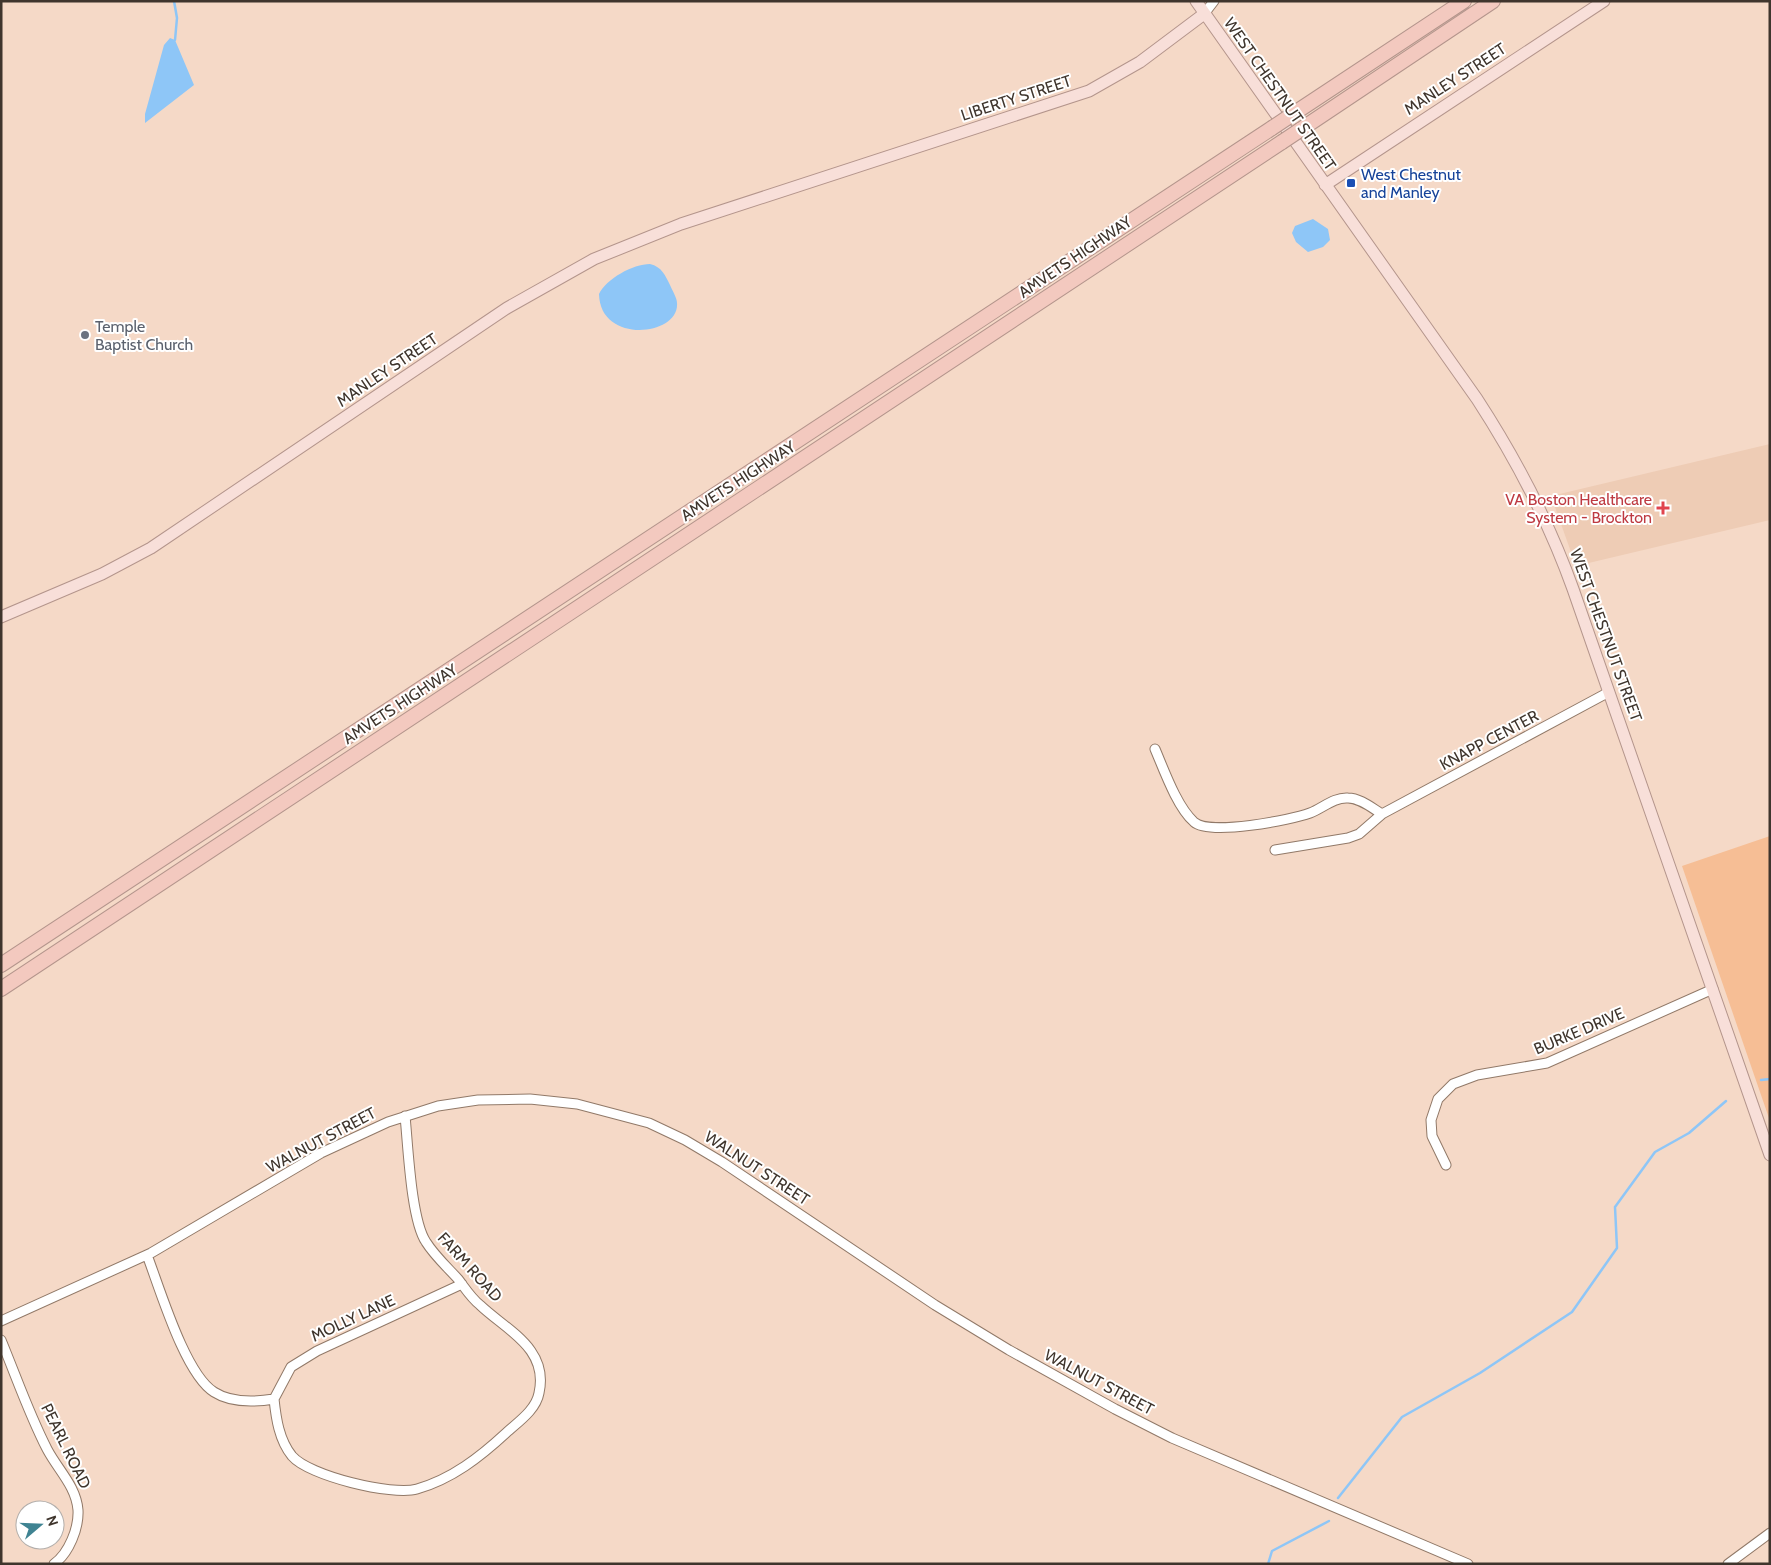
<svg xmlns="http://www.w3.org/2000/svg" width="1771" height="1565" font-family="Cabin,sans-serif">
  <rect width="100%" height="100%" fill="#f5d9c7"/>
  <path fill="#eeccb5" d="M1770,444V520L1576,566L1551,496Z"/>
  <path fill="#f6be95" d="M1770,836V1121L1682,866Z"/>
  <path fill="#8ec6f7" d="M170,38L175,40L194,85L145,123V114L164,45Z
    M1313,219L1328,229L1330,240L1323,247L1308,252L1296,242L1292,233L1295,226Z
    M650,264C662,267 665,275 670,285C672,290 677,298 677,303C680,336 600,345 599,294C606,279 633,264 650,264Z"/>
  <g fill="none" stroke-linecap="round" stroke-linejoin="round">
    <path stroke="#8ec6f7" stroke-width="2.5" d="M174,1L177,18L175,40
      M1761,1080L1770,1079
      M1338,1498L1402,1417L1480,1373L1572,1312L1617,1248L1615,1207L1655,1152L1689,1133L1726,1101
      M1268,1564L1272,1551L1329,1521"/>
    <g stroke="#917968" stroke-width="11">
      <path id="minor" d="M1204,14L1214,1
        M1155,749C1164,770 1177,807 1194,822C1209,836 1291,820 1310,813C1323,808 1334,797 1348,798C1360,798 1372,808 1382,814
        M1275,850L1348,838L1359,834L1382,814L1609,692
        M1446,1165L1432,1136L1431,1120L1438,1099L1453,1084L1477,1075L1547,1063L1713,989
        M147,1255C160,1289 185,1374 214,1392C231,1403 255,1402 274,1399
        M1,1321L151,1253L321,1153L388,1122L438,1106L478,1100L530,1099L577,1104L649,1123L685,1140L722,1162L935,1305L1009,1350L1115,1409L1172,1438L1468,1564
        M1,1340C16,1376 29,1414 47,1449C58,1470 76,1486 78,1510C79,1528 69,1553 54,1564
        M274,1399C276,1418 279,1440 292,1456C309,1476 392,1496 417,1489C452,1479 480,1457 506,1433C518,1422 536,1410 539,1393C549,1348 506,1330 480,1305C471,1298 465,1288 458,1279C447,1267 434,1255 426,1242C411,1220 408,1145 405,1116
        M274,1399L291,1367L317,1351L462,1284
        M1728,1564L1770,1533"/>
    </g>
    <g stroke="#b4958c" stroke-width="13">
      <path id="major" d="M1196,1L1477,399C1516,459 1549,522 1573,589L1770,1155
        M1325,185L1604,1
        M1,617L102,574L151,548L507,308L594,259L681,224L1089,91L1140,62L1204,14"/>
    </g>
    <g stroke="#b4958c" stroke-width="16">
      <path id="highway" d="M1290,116L1464,1
        M1300,130L1493,1
        M1,965L1272,128
        M1,989L1282,142"/>
    </g>
    <use href="#minor" stroke="#fff" stroke-width="9"/>
    <use href="#major" stroke="#f8dfd9" stroke-width="11"/>
    <use href="#highway" stroke="#f3c9bf" stroke-width="14"/>
    <g stroke="#b4958c" stroke-width="16" stroke-linecap="butt">
      <path id="highway-bridge" d="M1272,128L1290,116
        M1282,142L1300,130"/>
    </g>
    <use href="#highway-bridge" stroke="#f3c9bf" stroke-width="14"/>
  </g>
  <rect fill="#1a4fb4" stroke="#fff" stroke-width="2" x="1346" y="178" width="10" height="10" rx="2.5"/>
  <circle fill="#6b7280" stroke="#fff" stroke-width="2" cx="85" cy="335" r="5"/>
  <path fill="#e0444e" stroke="#fff" stroke-width="2" d="M1660.5 500.5h5v5h5v5h-5v5h-5v-5h-5v-5h5z"/>
  <g text-anchor="middle" dominant-baseline="central" stroke-width="4" stroke-linejoin="round" paint-order="stroke">
    <g font-size="16" fill="#3f352d" stroke="#fff">
      <text transform="translate(1455 79) rotate(-33)">MANLEY STREET</text>
      <text transform="translate(1280 94) rotate(55)">WEST CHESTNUT STREET</text>
      <text transform="translate(1016 98) rotate(-18)">LIBERTY STREET</text>
      <text transform="translate(1075 257) rotate(-34)">AMVETS HIGHWAY</text>
      <text transform="translate(387 370) rotate(-34)">MANLEY STREET</text>
      <text transform="translate(738 481) rotate(-33)">AMVETS HIGHWAY</text>
      <text transform="translate(1606 635) rotate(70)">WEST CHESTNUT STREET</text>
      <text transform="translate(400 704) rotate(-33)">AMVETS HIGHWAY</text>
      <text transform="translate(1489 740) rotate(-28)">KNAPP CENTER</text>
      <text transform="translate(1579 1031) rotate(-23)">BURKE DRIVE</text>
      <text transform="translate(321 1140) rotate(-28)">WALNUT STREET</text>
      <text transform="translate(757 1168) rotate(33)">WALNUT STREET</text>
      <text transform="translate(470 1267) rotate(48)">FARM ROAD</text>
      <text transform="translate(353 1318) rotate(-25)">MOLLY LANE</text>
      <text transform="translate(1099 1382) rotate(28)">WALNUT STREET</text>
      <text transform="translate(66 1446) rotate(64)">PEARL ROAD</text>
    </g>
    <g font-size="16" fill="#164399" stroke="#fff" text-anchor="start">
      <text x="1361" y="174">West Chestnut<tspan x="1361" dy="18">and Manley</tspan></text>
    </g>
    <g font-size="16" fill="#5b616d" stroke="#fff" text-anchor="start">
      <text x="95" y="326">Temple<tspan x="95" dy="18">Baptist Church</tspan></text>
    </g>
    <g font-size="16" fill="#be3a42" stroke="#fff" text-anchor="end">
      <text x="1652" y="499">VA Boston Healthcare<tspan x="1652" dy="18">System - Brockton</tspan></text>
    </g>
  </g>
  <rect width="1771" height="1565" fill="none" stroke="#3f352d" stroke-width="5"/>
  <g transform="translate(40 1525) rotate(71)"><circle r="24" fill="#ffffff" stroke="#b2aeab"/>
  <path d="M0-4L9 19L0 12L-9 19Z" fill="#3f8392"/>
  <text y="-8" font-size="14" font-weight="bold" text-anchor="middle" fill="#3f352d">N</text>
  </g>
</svg>
